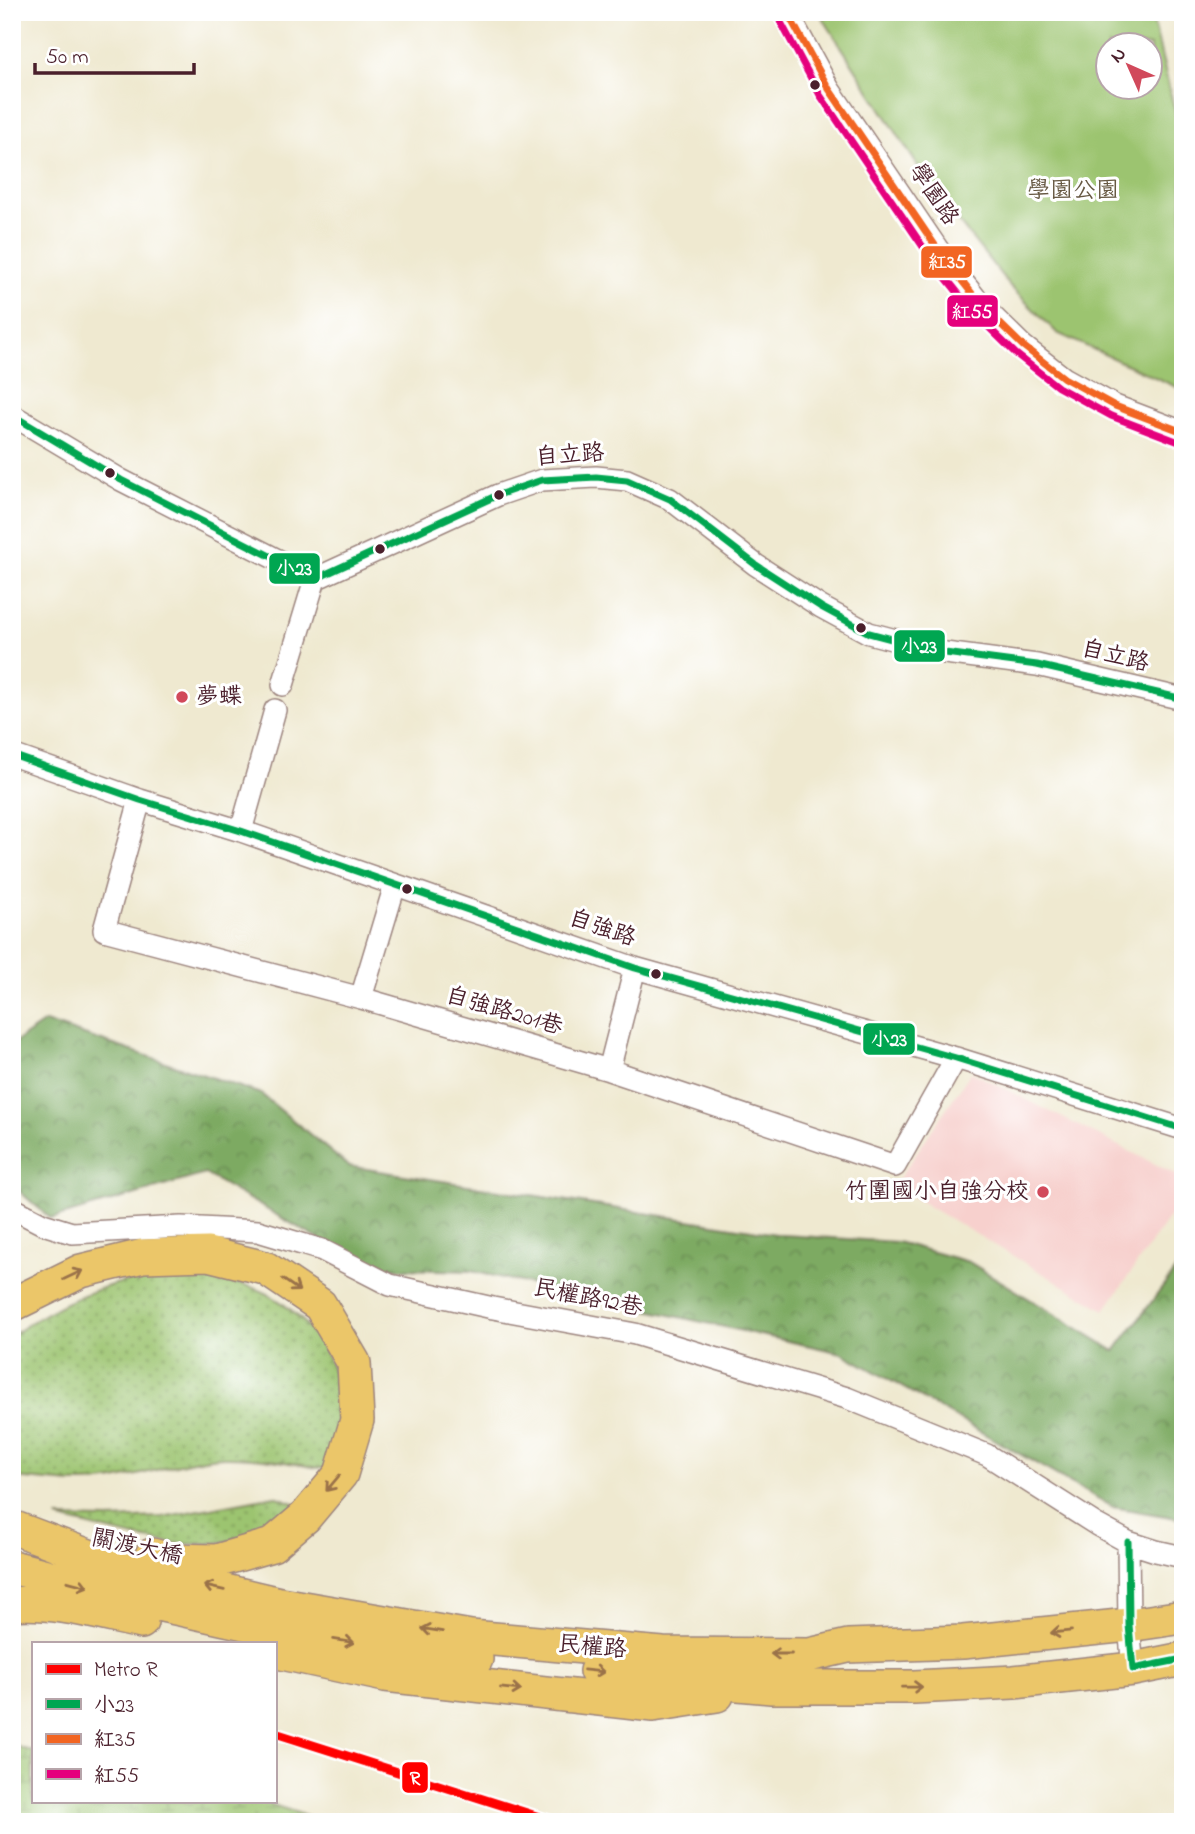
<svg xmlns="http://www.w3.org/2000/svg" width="1195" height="1834" font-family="'Indie Flower','LXGW WenKai TC',sans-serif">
  <defs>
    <pattern id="grass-dots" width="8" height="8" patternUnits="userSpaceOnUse" patternTransform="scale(1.75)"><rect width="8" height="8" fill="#9cc470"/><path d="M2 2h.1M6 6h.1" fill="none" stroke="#819f5c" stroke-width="1.8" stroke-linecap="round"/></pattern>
    <pattern id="forest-crowns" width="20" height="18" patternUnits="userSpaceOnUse" patternTransform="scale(1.75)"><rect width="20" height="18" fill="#7daa62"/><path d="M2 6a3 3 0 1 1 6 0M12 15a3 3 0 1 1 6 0" fill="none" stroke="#688a51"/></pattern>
    <pattern id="wetland-marsh" width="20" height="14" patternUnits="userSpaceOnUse" patternTransform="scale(1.75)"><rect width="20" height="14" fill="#9cc470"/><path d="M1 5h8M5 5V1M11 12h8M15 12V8" fill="none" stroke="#819f5c"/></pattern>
  </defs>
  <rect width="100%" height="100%" fill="#fff"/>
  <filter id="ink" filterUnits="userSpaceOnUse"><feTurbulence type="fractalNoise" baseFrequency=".0143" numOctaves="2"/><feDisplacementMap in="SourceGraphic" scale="14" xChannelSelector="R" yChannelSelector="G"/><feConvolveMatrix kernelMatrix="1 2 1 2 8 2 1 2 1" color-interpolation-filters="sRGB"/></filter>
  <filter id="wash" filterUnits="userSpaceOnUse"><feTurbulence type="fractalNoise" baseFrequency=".00686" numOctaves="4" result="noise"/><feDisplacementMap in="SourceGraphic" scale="28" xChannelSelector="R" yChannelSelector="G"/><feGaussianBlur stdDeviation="1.57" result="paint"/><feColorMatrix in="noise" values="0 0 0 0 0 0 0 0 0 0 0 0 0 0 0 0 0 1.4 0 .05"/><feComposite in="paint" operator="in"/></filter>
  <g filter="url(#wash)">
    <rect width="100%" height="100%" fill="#efe9d0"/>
    <path fill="#f7d0cd" d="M971,1072L1183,1178V1197L1105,1310L894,1186Z"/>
    <path fill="url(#grass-dots)" stroke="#73724e" stroke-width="2" d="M195,1277C219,1281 246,1282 268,1294C303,1314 329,1346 337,1385C339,1390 340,1396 340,1401C339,1424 331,1447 324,1469C291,1463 257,1456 223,1457C184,1459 147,1475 108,1481C77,1486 43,1480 12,1478V1335C52,1307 97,1284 146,1278C162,1276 179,1277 195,1277Z
      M275,1496L297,1504C290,1509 284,1517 276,1521C210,1566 127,1534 57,1518L108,1519L162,1517Z"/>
    <path fill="url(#forest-crowns)" stroke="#646446" stroke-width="2" d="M45,1022L261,1094L348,1166L783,1235L897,1242L969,1262L1115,1351L1183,1260V1519L1113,1507L842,1353L471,1271L369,1268L205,1174L51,1219L12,1185V1044Z"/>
    <path fill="url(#wetland-marsh)" stroke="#73724e" stroke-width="2" d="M12,1745L33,1752V1801H183L190,1803L198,1801H261L325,1822H12Z"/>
    <path fill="#9cc470" stroke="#73724e" stroke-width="2" fill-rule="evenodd" d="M819,12H1151L1183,145L1181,343L1183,390L1057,333L1010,286L932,188ZM1108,46H1150V88H1108Z"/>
  </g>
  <g filter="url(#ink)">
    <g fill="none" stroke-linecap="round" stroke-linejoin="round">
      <g stroke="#9c847e" stroke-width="24">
        <path id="street" d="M787,12L829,89L943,257L982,306L1023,346L1064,378L1115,406L1183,432
          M12,415L121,480L315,579L498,495L542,480L596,477L627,480L670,499L756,565L821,607L869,633L945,653L1037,665L1183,699
          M283,685L315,579
          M12,755L140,800L241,831L635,968L956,1058L1183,1129
          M140,800L104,930L361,998L609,1070L895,1166L956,1058
          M241,831L275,710
          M361,998L395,885
          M609,1070L635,968
          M12,1208L43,1224L72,1233L181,1227L258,1231L322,1250L390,1285L493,1308L635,1334L847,1398L987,1455L1097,1525L1128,1542L1156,1551L1183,1557
          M1128,1542L1129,1625L1133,1669"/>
      </g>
      <g stroke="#9c847e" stroke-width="36">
        <path id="primary" d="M12,1305L81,1271L143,1256L208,1254L265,1268L320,1305L354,1363L357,1420L341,1474L305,1517L272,1545L216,1561L170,1560L152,1555
          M12,1527L107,1563L280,1604L471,1637L663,1654L809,1655L848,1646L963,1642L1129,1625L1183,1617
          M12,1567L134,1599L276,1630L400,1651L476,1659
          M12,1604C53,1600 101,1614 141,1622
          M282,1653L385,1675L653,1705L717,1695
          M596,1671L771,1687H914L1014,1682L1133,1669L1183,1659"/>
      </g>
      <use href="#street" stroke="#fff" stroke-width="21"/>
      <use href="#primary" stroke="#ebc669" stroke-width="33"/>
      <g stroke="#fff" stroke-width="12">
        <path id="bus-1" d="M12,415L121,480L315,579L498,495L542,480L596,477L627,480L670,499L756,565L821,607L869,633L945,653L1037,665L1183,699
          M12,755L140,800L241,831L635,968L956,1058L1183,1129
          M1128,1542L1129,1625L1133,1669L1183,1659"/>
      </g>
      <g stroke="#fff" stroke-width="12">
        <path id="bus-2" d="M787,12L829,89L943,257L982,306L1023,346L1064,378L1115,406L1183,432"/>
      </g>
      <g stroke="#fff" stroke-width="12">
        <path id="bus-3" d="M778,17L820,95L934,263L975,314L1016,354L1058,387L1111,416L1179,442"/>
      </g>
      <use href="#bus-1" stroke="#00a651" stroke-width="7"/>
      <use href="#bus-2" stroke="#f26522" stroke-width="7"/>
      <use href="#bus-3" stroke="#e5007d" stroke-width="7"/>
      <g stroke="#fff" stroke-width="14">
        <path id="metro-1" d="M275,1733L555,1822"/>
      </g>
      <use href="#metro-1" stroke="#f00" stroke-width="9"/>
    </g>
    <defs><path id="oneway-shaft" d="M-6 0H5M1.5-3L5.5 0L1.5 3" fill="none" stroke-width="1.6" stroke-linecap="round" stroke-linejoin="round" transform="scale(1.75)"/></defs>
    <g stroke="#9a724a">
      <use href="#oneway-shaft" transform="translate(73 1275) rotate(-25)"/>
      <use href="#oneway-shaft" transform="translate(291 1285) rotate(35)"/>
      <use href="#oneway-shaft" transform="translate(333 1483) rotate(130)"/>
      <use href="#oneway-shaft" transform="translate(78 1584) rotate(15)"/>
      <use href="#oneway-shaft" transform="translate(214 1588) rotate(-167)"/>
      <use href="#oneway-shaft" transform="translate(432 1630) rotate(-171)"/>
      <use href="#oneway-shaft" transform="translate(1061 1632) rotate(174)"/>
      <use href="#oneway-shaft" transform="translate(344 1641) rotate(9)"/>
      <use href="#oneway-shaft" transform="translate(781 1654) rotate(-180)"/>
      <use href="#oneway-shaft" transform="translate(594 1671) rotate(6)"/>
      <use href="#oneway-shaft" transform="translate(912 1687) rotate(-1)"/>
      <use href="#oneway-shaft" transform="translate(511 1689) rotate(6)"/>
    </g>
  </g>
  <g fill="#4a1f2b" stroke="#fff" stroke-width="2.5">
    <circle cx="815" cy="85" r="6"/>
    <circle cx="110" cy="473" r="6"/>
    <circle cx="499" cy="495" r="6"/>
    <circle cx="380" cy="549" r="6"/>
    <circle cx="861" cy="628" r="6"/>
    <circle cx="407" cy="889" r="6"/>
    <circle cx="656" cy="974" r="6"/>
  </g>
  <g fill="#d1495b" stroke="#fff" stroke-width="2.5">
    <circle cx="182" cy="697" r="7"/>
    <circle cx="1043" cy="1192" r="7"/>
  </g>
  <g text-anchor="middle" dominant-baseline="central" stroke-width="6" stroke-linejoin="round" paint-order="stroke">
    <g font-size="23" fill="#675943" stroke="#fff">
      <text x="1073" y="191">學園公園</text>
    </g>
    <g font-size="23" fill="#4a1f2b" stroke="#fff">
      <text transform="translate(933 195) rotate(56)">學園路</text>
      <text transform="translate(570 456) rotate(-4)">自立路</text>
      <text transform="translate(1115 657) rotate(14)">自立路</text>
      <text transform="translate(602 929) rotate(19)">自強路</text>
      <text transform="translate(504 1012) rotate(16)">自強路201巷</text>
      <text transform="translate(588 1299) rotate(11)">民權路92巷</text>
      <text transform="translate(137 1548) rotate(12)">關渡大橋</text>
      <text transform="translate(592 1648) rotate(5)">民權路</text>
    </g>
    <g font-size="23" fill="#4a1f2b" stroke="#fff" text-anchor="start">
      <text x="196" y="697">夢蝶</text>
      <text x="1029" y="1192" text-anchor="end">竹圍國小自強分校</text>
    </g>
  </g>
  <g stroke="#fff" stroke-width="2.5">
    <rect x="920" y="245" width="53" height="34" rx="7" fill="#f26522"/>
    <rect x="946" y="294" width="53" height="34" rx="7" fill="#e5007d"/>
    <rect x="268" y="552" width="53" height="33" rx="7" fill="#00a651"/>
    <rect x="893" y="629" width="53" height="34" rx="7" fill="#00a651"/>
    <rect x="862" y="1022" width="54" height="34" rx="7" fill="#00a651"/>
    <rect x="401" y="1761" width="28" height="33" rx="7" fill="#f00"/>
  </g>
  <g font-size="19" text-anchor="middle" font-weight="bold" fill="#fff">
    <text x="947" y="268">紅35</text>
    <text x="972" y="318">紅55</text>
    <text x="294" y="575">小23</text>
    <text x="919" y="653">小23</text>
    <text x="889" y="1046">小23</text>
    <text x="415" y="1784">R</text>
  </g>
  <rect width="1195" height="1834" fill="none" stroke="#fff" stroke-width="42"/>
  <rect x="32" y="1642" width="245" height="161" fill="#ffffff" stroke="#b7a5aa" stroke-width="2"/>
  <rect x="46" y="1664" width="35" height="10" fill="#ff0000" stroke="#b7a5aa" stroke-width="2"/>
  <text x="94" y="1676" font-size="21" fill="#4a1f2b">Metro R</text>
  <rect x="46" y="1699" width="35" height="10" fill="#00a651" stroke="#b7a5aa" stroke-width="2"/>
  <text x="94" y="1712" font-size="21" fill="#4a1f2b">小23</text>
  <rect x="46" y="1734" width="35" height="10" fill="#f26522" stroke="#b7a5aa" stroke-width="2"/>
  <text x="94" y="1746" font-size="21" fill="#4a1f2b">紅35</text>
  <rect x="46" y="1769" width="35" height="10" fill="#e5007d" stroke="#b7a5aa" stroke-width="2"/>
  <text x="94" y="1782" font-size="21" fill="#4a1f2b">紅55</text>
  <g transform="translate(1129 66) rotate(315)"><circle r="33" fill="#ffffff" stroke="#b7a5aa" stroke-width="2"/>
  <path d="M0-5L12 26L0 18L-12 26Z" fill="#d1495b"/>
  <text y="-10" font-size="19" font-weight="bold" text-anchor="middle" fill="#4a1f2b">N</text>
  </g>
  <path d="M35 63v10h159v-10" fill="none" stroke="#4a1f2b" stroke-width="3.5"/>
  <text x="46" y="63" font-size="21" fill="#4a1f2b" stroke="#ffffff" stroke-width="5" paint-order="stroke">50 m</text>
</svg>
